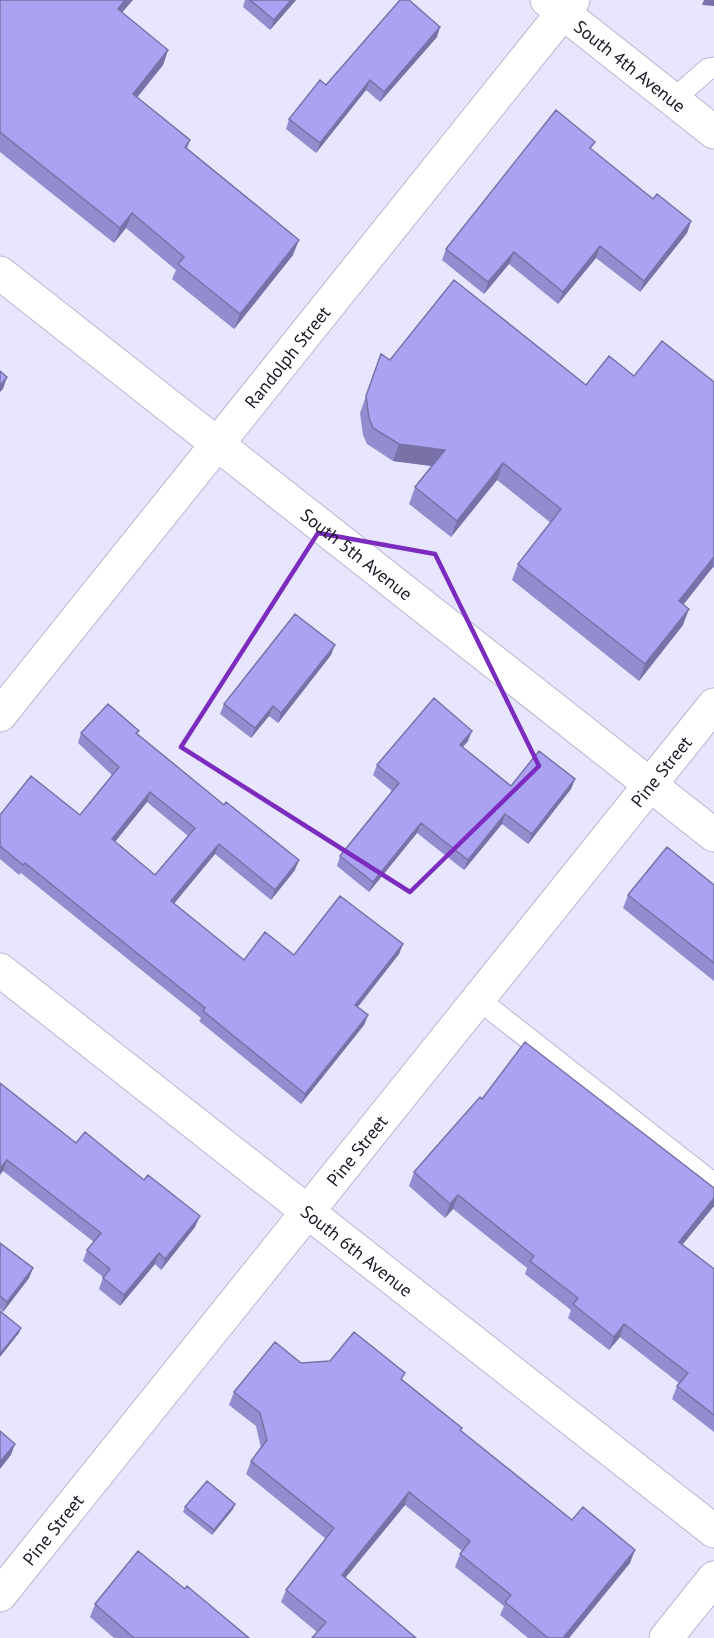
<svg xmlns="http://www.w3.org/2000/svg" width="714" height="1638" font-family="'PT Sans',sans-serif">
  <rect width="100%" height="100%" fill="#e7e6fe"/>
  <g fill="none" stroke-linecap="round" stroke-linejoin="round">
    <g stroke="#b7b6d2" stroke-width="23">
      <path id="service" d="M673,100L708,69L714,68
        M478,999L714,1184"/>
    </g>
    <g stroke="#b7b6d2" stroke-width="35">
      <g id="minor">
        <path id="s1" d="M547,0L714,132"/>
        <path id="s2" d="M0,715L573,0"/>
        <path id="s3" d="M0,970L714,1531"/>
        <path id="s4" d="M0,1595L714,705"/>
      </g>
    </g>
    <g stroke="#b7b6d2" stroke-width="35">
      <g id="tertiary">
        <path id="s5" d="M0,273L714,835"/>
        <path d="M666,1638L714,1578"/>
      </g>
    </g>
    <use href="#service" stroke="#fff" stroke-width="21"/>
    <use href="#minor" stroke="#fff" stroke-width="33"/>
    <use href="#tertiary" stroke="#fff" stroke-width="33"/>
  </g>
  <path fill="#938ccf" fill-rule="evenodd" d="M0,0L122,12L168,50L163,65L137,98L190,140L187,149L293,255L234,329L172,279L176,270L126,228L114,243L0,152Z
    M245,0H296L270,30L243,7Z
    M437,37L380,102L366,90L316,153L286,129L289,119L326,85Z
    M592,150L653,199L691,221L687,233L640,292L596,258L558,304L509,264L484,294L442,260L446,249Z
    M381,354L390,360L586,385L634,376L714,382V568L713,567L683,604V625L639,681L512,580L518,564L551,523L497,480L451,537L409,504L415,487L432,466L393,461L367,444L363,435L360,413Z
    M331,655L278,723L269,716L251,738L220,714L224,704Z
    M139,731L137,734L295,870L271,900L215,854L174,903L244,960L403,944L399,954L358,1007L368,1015L364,1025L301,1104L199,1021L201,1018L21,873L19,875L0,859V815H80L112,775L78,743L81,733ZM147,802L188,836L155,875L115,842Z
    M468,741L463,747L511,786L575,779L571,789L528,844L502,824L464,870L417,833L369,892L337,866L340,856L392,791L373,775L377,765Z
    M714,885V981L623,908L628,895Z
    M0,1083L76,1143L195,1227L161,1270L155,1264L120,1306L99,1289L103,1277L83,1261L87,1250L94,1242L3,1171Z
    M482,1099L714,1188V1206L682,1245L714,1269V1432L672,1399L677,1386L679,1383L620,1337L609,1350L568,1318L571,1310L525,1274L527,1268L453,1209L445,1218L409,1186L414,1172Z
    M0,1243L33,1268L29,1278L3,1312L0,1309Z
    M301,1363L403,1380L461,1431L572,1520L630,1563L569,1638H528L500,1615L504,1606L455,1567L460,1554L462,1551L405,1505L345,1578L416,1638L317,1632L281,1602L286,1590L326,1539L246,1474L251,1461L261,1448L256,1426L229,1405L234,1392Z
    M185,1507L233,1509L212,1535L183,1512Z
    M95,1604L249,1638H114L90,1617Z"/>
  <path fill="#7872a9" d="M125,0H133L112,24L118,9Z
    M291,0H296L270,30L274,20Z
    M704,0H714V6L702,5Z
    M440,27L437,37L380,102L384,92Z
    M168,50L163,65L127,109L133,94Z
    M370,80L366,90L316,153L320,143Z
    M132,213L126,228L114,243L120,228Z
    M691,221L687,233L640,292L644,281Z
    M299,240L293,255L234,329L240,314Z
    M600,246L596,258L558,304L563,292Z
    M514,252L509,264L484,294L488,282Z
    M7,377L3,389L0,392V386Z
    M399,444L445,450L439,467L393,461Z
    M503,463L497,480L451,537L457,521Z
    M714,557L713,567L673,618L679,601Z
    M689,609L683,625L639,681L645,664Z
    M335,645L331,655L278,723L281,713Z
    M273,706L269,716L251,738L255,728Z
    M472,731L468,741L456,755L460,745Z
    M575,779L571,789L528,844L532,834Z
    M150,792L147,802L109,849L112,839Z
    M505,814L502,824L464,870L468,860Z
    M421,823L417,833L369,892L373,882Z
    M219,844L215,854L168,911L171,901Z
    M299,860L295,870L271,900L275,890Z
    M403,944L399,954L351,1015L355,1005Z
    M368,1015L364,1025L301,1104L305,1094Z
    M7,1160L3,1171L0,1175V1168Z
    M458,1195L453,1209L445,1218L450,1204Z
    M714,1198V1206L674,1255L679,1242Z
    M200,1216L195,1227L161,1270L165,1259Z
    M159,1253L155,1264L120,1306L124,1295Z
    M33,1268L29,1278L3,1312L7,1302Z
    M624,1324L620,1337L609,1350L614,1337Z
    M21,1328L19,1333L0,1357V1354Z
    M15,1444L11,1455L0,1469V1462Z
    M409,1492L405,1505L337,1588L342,1575Z
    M235,1504L233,1509L212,1535L214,1530Z
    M635,1550L630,1563L569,1638H563Z"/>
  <path fill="#aba3f1" stroke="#7872a9" stroke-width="1.5" fill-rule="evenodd" d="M0,0H125L118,9L168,50L133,94L190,140L185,147L299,240L240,314L178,264L184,257L132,213L120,228L0,132Z
    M250,0H291L274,20Z
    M400,0H409L440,27L384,92L370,80L320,143L289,119L320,80L326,85Z
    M556,110L595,142L590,148L653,199L657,194L691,221L644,281L600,246L563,292L514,252L488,282L446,249Z
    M454,280L586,385L609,356L634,376L662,341L714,382V557L679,601L689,609L645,664L518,564L561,509L503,463L457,521L415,487L445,450L399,444L373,428L369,418L366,396L381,354L390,360Z
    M0,371L7,377L0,386Z
    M295,614L335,645L281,713L273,706L255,728L224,704Z
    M434,698L472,731L460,745L511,786L539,751L575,779L532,834L505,814L468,860L421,823L373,882L340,856L399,783L377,765Z
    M108,704L139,731L136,733L224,805L226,802L299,860L275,890L219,844L171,901L244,960L265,932L294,955L340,896L403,944L355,1005L368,1015L305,1094L203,1011L205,1008L25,863L23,865L0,846V815L31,776L80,815L119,767L81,733ZM150,792L195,828L155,875L112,839Z
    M667,847L714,885V963L628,895Z
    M525,1042L714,1188V1198L679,1242L714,1269V1415L677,1386L688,1373L624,1324L614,1337L573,1304L578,1298L530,1261L534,1256L458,1195L450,1204L414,1172L480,1097L482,1099Z
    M0,1083L76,1143L85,1132L144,1180L148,1175L200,1216L165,1259L159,1253L124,1295L103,1278L110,1269L87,1250L101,1233L7,1160L0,1168Z
    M0,1243L33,1268L7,1302L0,1296Z
    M0,1311L21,1328L0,1354Z
    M354,1332L405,1373L401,1379L462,1428L460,1430L572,1520L583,1507L635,1550L563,1638H548L505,1602L511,1595L460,1554L470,1541L409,1492L342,1575L416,1638H312L326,1622L286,1590L334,1528L251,1461L267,1440L260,1413L234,1392L275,1342L301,1363L330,1361Z
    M0,1431L15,1444L0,1462Z
    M207,1481L235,1504L214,1530L185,1507Z
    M138,1551L185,1589L187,1586L249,1638H134L95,1604Z"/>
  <path fill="none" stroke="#7b2cbf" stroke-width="4.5" stroke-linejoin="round" d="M318,533L435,554L539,766L410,892L181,747Z"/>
  <g text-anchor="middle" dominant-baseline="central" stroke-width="6" stroke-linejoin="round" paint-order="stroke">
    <g font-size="18" fill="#1a1923" stroke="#f6f5fb">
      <text stroke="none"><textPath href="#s1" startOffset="106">South 4th Avenue</textPath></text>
      <text stroke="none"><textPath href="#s2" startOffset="459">Randolph Street</textPath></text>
      <text stroke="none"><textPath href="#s5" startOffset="454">South 5th Avenue</textPath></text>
      <text stroke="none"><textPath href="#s4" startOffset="1056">Pine Street</textPath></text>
      <text stroke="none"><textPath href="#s4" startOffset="570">Pine Street</textPath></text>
      <text stroke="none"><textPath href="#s3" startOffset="454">South 6th Avenue</textPath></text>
      <text stroke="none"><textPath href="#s4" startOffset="84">Pine Street</textPath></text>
    </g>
  </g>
</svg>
